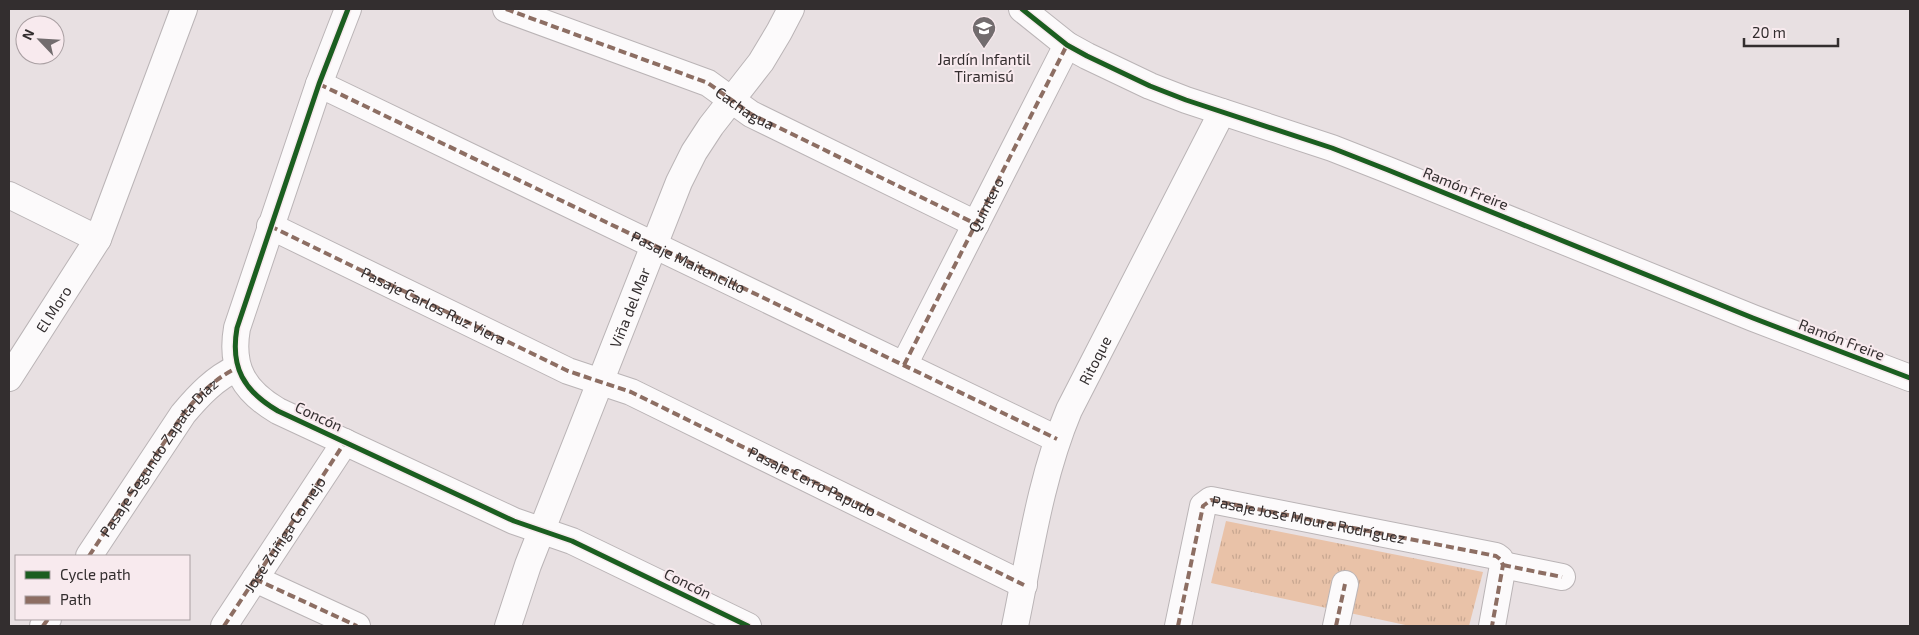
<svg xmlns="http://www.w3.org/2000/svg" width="1919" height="635" font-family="'Exo 2',sans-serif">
  <defs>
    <pattern id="grass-tufts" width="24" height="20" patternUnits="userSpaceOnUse" patternTransform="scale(1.25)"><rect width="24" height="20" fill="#e9c2a8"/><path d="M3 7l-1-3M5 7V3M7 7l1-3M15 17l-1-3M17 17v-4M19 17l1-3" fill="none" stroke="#c8a791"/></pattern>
  </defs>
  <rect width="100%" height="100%" fill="#e8e0e2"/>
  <path fill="url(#grass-tufts)" d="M1226,521L1483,572L1469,626H1410L1211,583Z"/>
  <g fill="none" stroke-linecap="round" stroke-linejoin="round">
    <g stroke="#bab4b6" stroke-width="28">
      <g id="street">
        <path d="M348,9L319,84L237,328C230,368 244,391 278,411L514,521L572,541L748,626"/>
        <path id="s1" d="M506,9L708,83L751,114L976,224"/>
        <path d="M1022,9L1067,45L1087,56L1150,86L1186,100L1332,148L1388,170L1753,318L1910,378"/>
        <path d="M319,84L1057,439"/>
        <path d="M9,195L98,239"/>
        <path id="s2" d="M270,226L568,371L631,392L1024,585"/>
        <path id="s3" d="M904,365L1067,45"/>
        <path id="s4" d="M9,378L98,239L184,9"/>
        <path d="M89,556L183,414C199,395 215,378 237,368"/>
        <path d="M1503,565L1562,577"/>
        <path d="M255,579L357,626"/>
        <path d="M43,626L48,619"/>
        <path id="s5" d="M224,626L345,442"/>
        <path id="s6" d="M508,626L528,565L679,182L694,152L711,126L761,62L779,32L791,9"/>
        <path id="s7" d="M1015,626C1030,554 1040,479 1069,410L1222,112"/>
        <path d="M1178,626L1203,506L1211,500L1496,556L1500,559L1503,565L1492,626"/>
        <path d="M1336,626L1345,584"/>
      </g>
    </g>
    <use href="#street" stroke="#fcfafb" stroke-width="26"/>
    <g stroke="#8d6e63" stroke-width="4" stroke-dasharray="8 4" stroke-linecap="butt">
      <path d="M506,9L708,83L751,114L976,224"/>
      <path id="s8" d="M319,84L1057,439"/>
      <path d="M270,226L568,371L631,392L1024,585"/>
      <path d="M904,365L1067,45"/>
      <path id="s9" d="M89,556L183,414C199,395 215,378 237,368"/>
      <path d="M1503,565L1562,577"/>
      <path d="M255,579L357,626"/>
      <path d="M43,626L48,619"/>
      <path d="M224,626L345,442"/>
      <path id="s10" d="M1178,626L1203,506L1211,500L1496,556L1500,559L1503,565L1492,626"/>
      <path d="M1336,626L1345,584"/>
    </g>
    <g stroke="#f8eaee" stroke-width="8">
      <path id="cycleway" d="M348,9L319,84L237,328C230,368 244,391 278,411L514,521L572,541L748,626
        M1022,9L1067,45L1087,56L1150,86L1186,100L1332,148L1388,170L1753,318L1910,378"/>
    </g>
    <use href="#cycleway" stroke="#1b5e20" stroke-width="5"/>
  </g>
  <defs>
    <g id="school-pin" transform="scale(1.25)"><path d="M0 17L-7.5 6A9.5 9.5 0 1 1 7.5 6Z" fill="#726c6e" stroke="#f8eaee"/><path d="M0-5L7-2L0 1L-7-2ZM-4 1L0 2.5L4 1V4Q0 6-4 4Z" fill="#fff"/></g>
  </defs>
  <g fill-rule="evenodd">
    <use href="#school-pin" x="984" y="28"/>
  </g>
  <g text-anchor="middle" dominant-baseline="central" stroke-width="4" stroke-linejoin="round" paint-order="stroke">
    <g font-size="15" fill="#332e2f" stroke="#f8eaee">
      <text x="984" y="59">Jardín Infantil<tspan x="984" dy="17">Tiramisú</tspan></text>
    </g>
    <g font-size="15" fill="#332e2f" stroke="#f8eaee">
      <text stroke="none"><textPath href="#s1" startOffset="260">Cachagua</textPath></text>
      <text transform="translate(1466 188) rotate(22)">Ramón Freire</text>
      <text stroke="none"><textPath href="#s3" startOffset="180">Quintero</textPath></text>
      <text stroke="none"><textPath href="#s8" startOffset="410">Pasaje Maitencillo</textPath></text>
      <text stroke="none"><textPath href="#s2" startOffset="182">Pasaje Carlos Ruz Viera</textPath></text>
      <text stroke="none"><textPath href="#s6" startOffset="341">Viña del Mar</textPath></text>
      <text stroke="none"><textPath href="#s4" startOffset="82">El Moro</textPath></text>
      <text transform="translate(1842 339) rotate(21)">Ramón Freire</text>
      <text stroke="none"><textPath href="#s7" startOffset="279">Ritoque</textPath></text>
      <text transform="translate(319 416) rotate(25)">Concón</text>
      <text stroke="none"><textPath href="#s9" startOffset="121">Pasaje Segundo Zapata Díaz</textPath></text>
      <text stroke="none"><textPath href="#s2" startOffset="600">Pasaje Cerro Papudo</textPath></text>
      <text stroke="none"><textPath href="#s10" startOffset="232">Pasaje José Moure Rodríguez</textPath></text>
      <text stroke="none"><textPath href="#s5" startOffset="110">José Zúñiga Cornejo</textPath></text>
      <text transform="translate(688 583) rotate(26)">Concón</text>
    </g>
  </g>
  <rect width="1919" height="635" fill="none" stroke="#332e2f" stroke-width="20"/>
  <rect x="15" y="555" width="175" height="65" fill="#f8eaee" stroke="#a99fa2"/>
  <rect x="25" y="571" width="25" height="8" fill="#1b5e20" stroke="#a99fa2"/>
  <text x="60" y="580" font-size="15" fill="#332e2f">Cycle path</text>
  <rect x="25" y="596" width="25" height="8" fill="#8d6e63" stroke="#a99fa2"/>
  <text x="60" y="605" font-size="15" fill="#332e2f">Path</text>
  <g transform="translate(40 40) rotate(295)"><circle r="24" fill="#f8eaee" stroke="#a99fa2"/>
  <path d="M0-4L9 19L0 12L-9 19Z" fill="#726c6e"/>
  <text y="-8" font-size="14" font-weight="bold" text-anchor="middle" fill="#332e2f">N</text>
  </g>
  <path d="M1744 38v8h94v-8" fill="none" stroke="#332e2f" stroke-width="2.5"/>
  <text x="1752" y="38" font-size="15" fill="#332e2f" stroke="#f8eaee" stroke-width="4" paint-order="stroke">20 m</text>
</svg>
